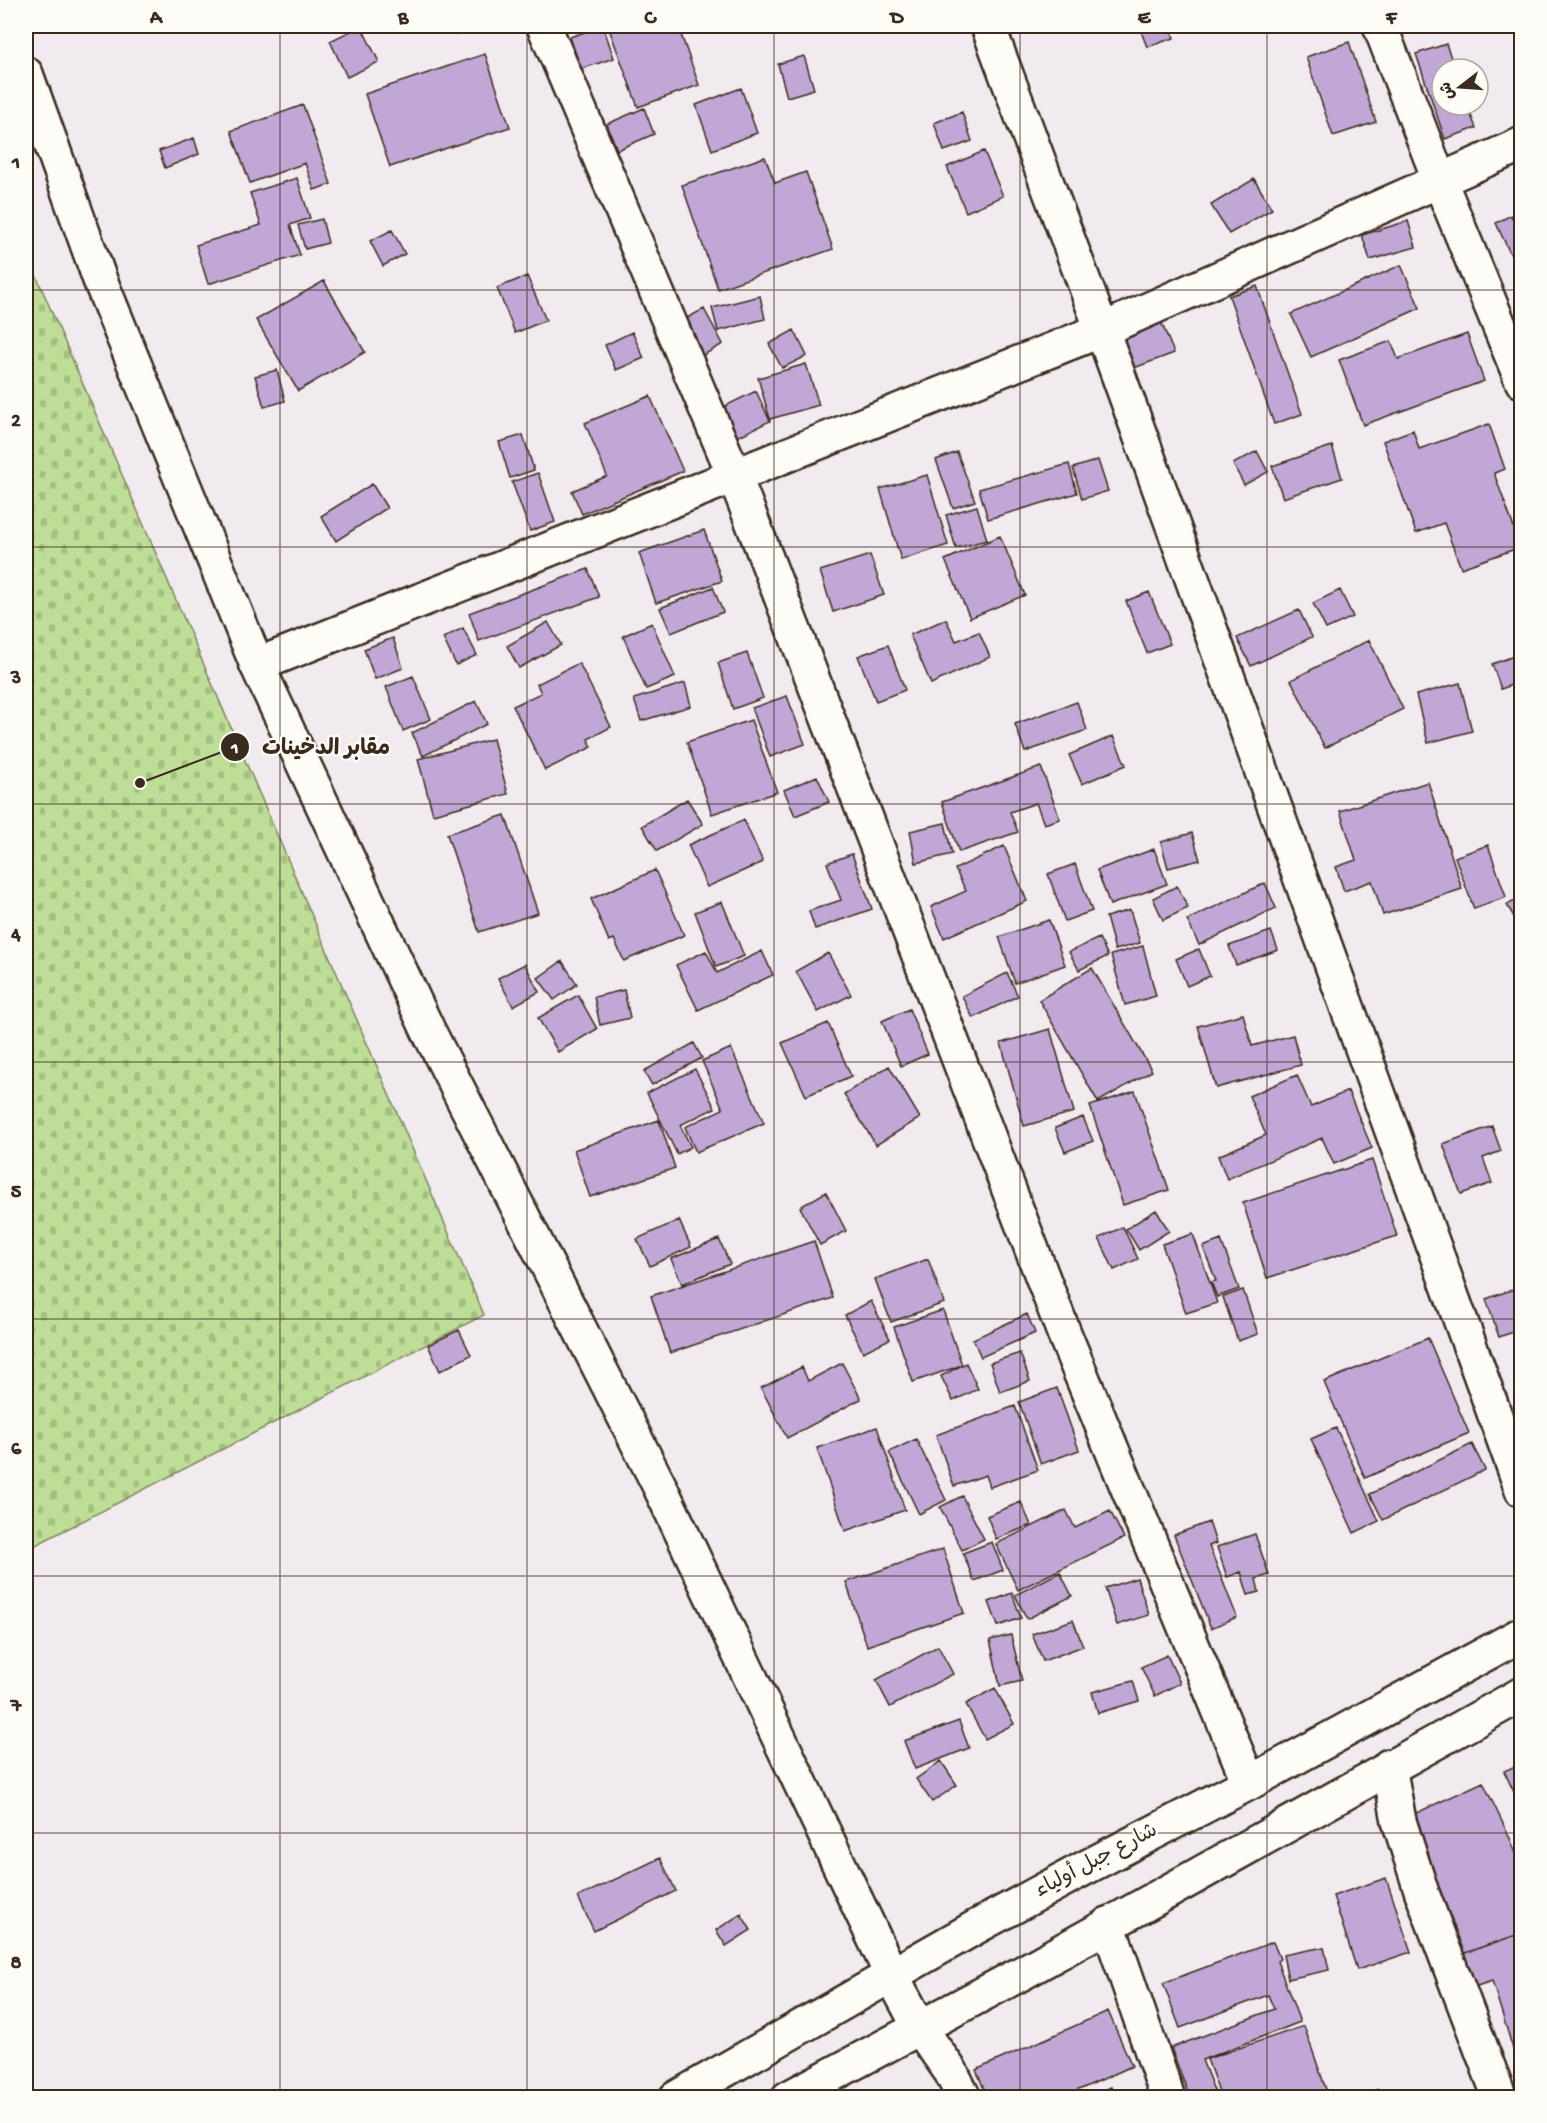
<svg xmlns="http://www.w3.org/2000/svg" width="1547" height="2123" font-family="'Gochi Hand','Playpen Sans Arabic',sans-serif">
  <defs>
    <pattern id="cemetery-stones" width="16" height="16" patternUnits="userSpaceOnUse" patternTransform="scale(1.5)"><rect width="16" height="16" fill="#bede97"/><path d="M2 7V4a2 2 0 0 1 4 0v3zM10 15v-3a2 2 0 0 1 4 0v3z" fill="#a4bf82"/></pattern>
  </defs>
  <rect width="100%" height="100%" fill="#f1ebf0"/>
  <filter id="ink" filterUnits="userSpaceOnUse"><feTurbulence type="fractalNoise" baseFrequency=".0167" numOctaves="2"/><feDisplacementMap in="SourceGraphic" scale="12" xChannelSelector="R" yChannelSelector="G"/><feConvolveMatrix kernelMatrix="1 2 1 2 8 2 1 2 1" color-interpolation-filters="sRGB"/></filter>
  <g filter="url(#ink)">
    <path fill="url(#cemetery-stones)" stroke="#7c845a" stroke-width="1.5" d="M26,252L484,1315L26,1550Z"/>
    <path fill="#c1a7d5" stroke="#3b2a1e" stroke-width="1.5" d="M361,26L379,62L347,77L330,41Z
      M453,26H480L456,35Z
      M603,26L614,58L581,69L570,37Z
      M608,26H678L699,85L638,107Z
      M1139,26H1170L1174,38L1147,47Z
      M1349,42L1376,122L1333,136L1306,57Z
      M1446,44L1455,69H1442V105H1467L1476,128L1445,139L1416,54Z
      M485,54L510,127L390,167L365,94Z
      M804,56L814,89L787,97L778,64Z
      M741,88L757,133L712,150L696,105Z
      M303,105L331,184L314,190L305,163L250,183L231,131Z
      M644,108L654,134L617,150L607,124Z
      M962,112L972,141L944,151L934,123Z
      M194,138L199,154L165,168L159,151Z
      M984,151L1003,196L966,212L947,167Z
      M765,157L775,183L806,172L833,249L718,289L682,185Z
      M297,178L310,218L290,225L300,255L208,284L196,245L261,225L250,193Z
      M1254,179L1272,209L1229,234L1211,205Z
      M1511,215L1522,239V261L1515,264L1496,223Z
      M322,219L328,243L305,249L298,225Z
      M1408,221L1416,247L1370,260L1362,235Z
      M392,230L405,254L383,266L370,241Z
      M1401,265L1420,308L1311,357L1291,314Z
      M527,276L546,320L515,333L497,288Z
      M324,281L365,352L298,391L256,320Z
      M1257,286L1302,414L1274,424L1229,296Z
      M760,296L765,319L718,331L712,308Z
      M704,309L723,344L700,357L681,321Z
      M1157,312L1174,353L1134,368L1119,326Z
      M794,330L807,356L782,368L769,344Z
      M632,332L644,358L616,370L605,345Z
      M1467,334L1484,381L1363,425L1339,360L1391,341L1398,359Z
      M806,364L819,405L770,419L758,378Z
      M277,370L285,401L264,407L255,376Z
      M756,391L770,421L735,438L721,408Z
      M650,396L683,471L582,514L572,491L607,476L585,423Z
      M1489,424L1505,469L1494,473L1521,547L1461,568L1444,523L1416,533L1383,441L1413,430L1419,449Z
      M523,435L534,470L510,478L499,442Z
      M1332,446L1342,478L1283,498L1272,466Z
      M1257,451L1268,472L1244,485L1233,464Z
      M957,452L975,501L953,508L936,460Z
      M1098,460L1108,491L1082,499L1073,468Z
      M1069,464L1077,493L988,519L979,489Z
      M538,473L555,522L530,531L512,482Z
      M927,475L948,545L901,560L880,489Z
      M372,484L387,508L336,541L321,516Z
      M977,506L987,540L956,548L946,515Z
      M704,530L722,581L656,603L639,553Z
      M1000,536L1025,595L970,618L945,560Z
      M870,555L884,595L833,612L820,571Z
      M588,569L599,597L479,641L469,613Z
      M713,587L723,612L671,633L660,608Z
      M1340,590L1353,617L1326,629L1313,603Z
      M1149,592L1170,644L1147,653L1126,601Z
      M1299,610L1312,637L1251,666L1237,638Z
      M946,619L956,641L979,632L990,657L931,684L910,635Z
      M548,622L561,645L519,668L507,646Z
      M652,623L675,677L646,689L623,636Z
      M463,628L477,655L456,665L443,638Z
      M393,638L403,668L375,679L364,649Z
      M1369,640L1403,709L1325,748L1291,680Z
      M888,645L905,690L876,701L858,656Z
      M747,653L763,698L733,709L718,663Z
      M1522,653V681L1501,689L1492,664Z
      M579,663L611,727L588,739L592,747L545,770L513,706L541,693L537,684Z
      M413,676L431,719L403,731L386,687Z
      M685,683L691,706L641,721L634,699Z
      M1460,683L1472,731L1428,743L1416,695Z
      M787,696L805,744L770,757L752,708Z
      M476,701L487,724L423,756L412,733Z
      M1077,702L1087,730L1025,752L1015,724Z
      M751,720L777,792L712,814L687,742Z
      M1113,736L1126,765L1082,784L1069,755Z
      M493,739L508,794L433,814L418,759Z
      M1041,767L1060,819L1044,824L1036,803L1010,812L1018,832L959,852L942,802Z
      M817,776L829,802L795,816L784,790Z
      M1428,782L1462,889L1383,915L1372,881L1344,891L1336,867L1356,860L1340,811Z
      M687,799L703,824L657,851L642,826Z
      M505,815L538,913L479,932L447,834Z
      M744,820L763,862L707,887L688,845Z
      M945,823L952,854L916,863L910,831Z
      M1192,833L1200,860L1168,868L1161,842Z
      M1488,845L1506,897L1474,909L1455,857Z
      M1004,846L1027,901L944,938L931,907L966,891L955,869Z
      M1154,849L1167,884L1110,905L1097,870Z
      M852,854L872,909L815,929L809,911L841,900L827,863Z
      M1075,864L1092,911L1065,921L1048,874Z
      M655,870L684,935L624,961L614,939L609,941L591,899Z
      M1265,883L1276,908L1199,945L1187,920Z
      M1177,886L1188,908L1163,920L1153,898Z
      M1522,897V919L1517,922L1507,905Z
      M722,902L744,956L716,967L695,912Z
      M1130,910L1140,943L1115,950L1106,917Z
      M1049,920L1065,965L1015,983L999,937Z
      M1271,931L1278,950L1236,965L1229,946Z
      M1099,938L1108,956L1079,970L1069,952Z
      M1143,946L1156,996L1125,1005L1111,955Z
      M1199,949L1210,976L1187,986L1176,959Z
      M706,951L717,973L762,951L773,975L698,1010L676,965Z
      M828,953L851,995L818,1012L796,971Z
      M562,961L577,984L554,1000L538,978Z
      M525,964L539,992L513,1006L498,978Z
      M1092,968L1152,1071L1098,1102L1039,1000Z
      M1007,973L1018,996L973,1018L962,996Z
      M624,990L630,1018L600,1025L594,997Z
      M578,995L597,1029L558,1052L538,1018Z
      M909,1009L928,1054L901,1066L882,1021Z
      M1243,1014L1252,1046L1293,1035L1301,1065L1216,1088L1198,1026Z
      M828,1023L851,1076L806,1096L782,1043Z
      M1050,1029L1074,1112L1024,1126L1001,1043Z
      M694,1043L702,1058L652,1085L644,1071Z
      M731,1048L764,1123L696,1152L685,1127L723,1109L702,1061Z
      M889,1066L920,1118L876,1145L844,1094Z
      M695,1069L715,1108L680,1125L691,1147L677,1154L647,1093Z
      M1297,1075L1311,1107L1348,1091L1372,1148L1334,1164L1322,1138L1227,1179L1218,1156L1266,1135L1249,1096Z
      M1135,1091L1169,1190L1123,1205L1090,1106Z
      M1083,1117L1093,1141L1065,1152L1055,1128Z
      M659,1120L675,1168L590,1197L574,1150Z
      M1492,1126L1501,1151L1483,1158L1492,1183L1461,1194L1443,1144Z
      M1372,1160L1397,1236L1267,1278L1243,1203Z
      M826,1192L846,1231L820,1245L800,1207Z
      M1156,1210L1169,1231L1139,1250L1126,1229Z
      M679,1220L691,1247L650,1266L637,1239Z
      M1123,1227L1138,1259L1114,1270L1099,1238Z
      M1193,1234L1217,1303L1186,1313L1162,1244Z
      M719,1239L730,1264L682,1284L671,1259Z
      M1221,1240L1239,1289L1217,1297L1211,1282L1216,1281L1203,1247Z
      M814,1241L833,1298L670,1353L651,1296Z
      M928,1259L944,1303L891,1322L875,1279Z
      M1522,1286V1329L1499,1337L1486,1299Z
      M1243,1290L1258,1334L1238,1341L1223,1297Z
      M871,1301L890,1339L863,1352L845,1315Z
      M943,1310L962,1365L913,1382L894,1327Z
      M1027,1314L1035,1333L981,1357L973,1339Z
      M459,1330L471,1355L440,1371L428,1345Z
      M1428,1338L1469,1433L1365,1478L1324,1382Z
      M1020,1353L1030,1381L1000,1392L990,1363Z
      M842,1363L861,1399L787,1438L761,1388L802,1367L808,1381Z
      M966,1363L978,1389L953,1401L941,1376Z
      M1057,1388L1079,1450L1041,1464L1019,1402Z
      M1015,1406L1038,1470L990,1487L986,1475L954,1486L936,1435Z
      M877,1427L905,1510L845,1531L817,1448Z
      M1336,1428L1379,1521L1354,1533L1311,1439Z
      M916,1439L946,1500L919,1514L889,1452Z
      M1472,1444L1485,1470L1383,1520L1370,1494Z
      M962,1496L984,1539L962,1550L940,1507Z
      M1021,1502L1031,1525L996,1539L987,1516Z
      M1066,1510L1075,1528L1110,1511L1124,1538L1018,1590L996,1544Z
      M1209,1522L1216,1543L1209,1546L1237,1617L1211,1628L1174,1535Z
      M1255,1534L1269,1575L1256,1579L1259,1592L1248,1595L1241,1572L1227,1577L1217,1547Z
      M992,1542L1003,1570L974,1581L963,1553Z
      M943,1549L964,1613L867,1646L846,1582Z
      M1060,1572L1072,1596L1027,1619L1015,1595Z
      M1137,1578L1149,1615L1117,1625L1105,1588Z
      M1012,1593L1021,1618L998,1626L989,1602Z
      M1073,1620L1083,1646L1043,1661L1032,1634Z
      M1011,1635L1022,1681L1000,1686L990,1640Z
      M938,1646L953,1674L890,1707L876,1680Z
      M1167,1655L1180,1683L1155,1696L1141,1667Z
      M1133,1681L1139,1701L1098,1713L1092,1692Z
      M995,1688L1014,1724L985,1739L966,1704Z
      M959,1721L969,1748L915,1769L904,1741Z
      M941,1761L957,1785L932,1802L916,1779Z
      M1522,1763V1809L1504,1771Z
      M1483,1782L1509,1836L1522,1868V1933L1462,1954L1399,1821Z
      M660,1858L676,1891L594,1931L578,1897Z
      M1386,1878L1411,1952L1357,1970L1333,1896Z
      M741,1914L751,1930L726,1946L716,1930Z
      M1522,1933V2078L1492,1981L1474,1987L1462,1954Z
      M1273,1942L1280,1959L1277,1961L1300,2022L1202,2060L1217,2098H1190L1171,2048L1274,2009L1268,1995L1180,2028L1163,1983Z
      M1324,1947L1329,1970L1288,1979L1283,1955Z
      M1108,2011L1132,2066L1061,2098H988L976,2070Z
      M1304,2026L1329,2098H1221L1207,2059Z
      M1111,2087L1115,2098H1082Z
      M1379,2089L1382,2098H1353Z"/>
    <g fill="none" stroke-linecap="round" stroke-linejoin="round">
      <g stroke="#3b2a1e" stroke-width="38">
        <path id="minor" d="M544,26L735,477L1064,1333L1249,1783
          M988,26L1102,330L1522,1490
          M1380,26L1439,179L1522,381
          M257,665L1102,330L1522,144
          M1389,1766L1399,1821L1422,1893L1500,2098
          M1108,1924L1168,2098
          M920,2028L951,2072L964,2098"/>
      </g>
      <g stroke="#3b2a1e" stroke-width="38">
        <path id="tertiary" d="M26,74L100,280L257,665L428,1030L660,1487L892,1976L920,2028"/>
      </g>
      <g stroke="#3b2a1e" stroke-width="38">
        <path id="primary" d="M676,2098L976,1927L1083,1869L1249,1783L1522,1634
          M788,2098L1024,1972L1522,1694"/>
      </g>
      <use href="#minor" stroke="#fdfcf7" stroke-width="33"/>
      <use href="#tertiary" stroke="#fdfcf7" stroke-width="33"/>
      <use href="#primary" stroke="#fdfcf7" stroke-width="33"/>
    </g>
  </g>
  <path fill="none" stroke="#3b2a1e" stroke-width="1.5" stroke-opacity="0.55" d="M280,26V2098M527,26V2098M774,26V2098M1020,26V2098M1267,26V2098M26,290H1522M26,547H1522M26,804H1522M26,1062H1522M26,1319H1522M26,1576H1522M26,1833H1522"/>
  <g text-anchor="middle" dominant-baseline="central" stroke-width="4.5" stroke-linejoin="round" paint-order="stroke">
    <g font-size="21" fill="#3b2a1e" stroke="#fdfcf7">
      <text transform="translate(1097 1862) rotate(-28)">شارع جبل أولياء</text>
    </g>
  </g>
  <path fill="none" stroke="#3b2a1e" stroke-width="2" d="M140 783L235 747"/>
  <g fill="#3b2a1e" stroke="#fdfcf7" stroke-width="2">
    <circle cx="140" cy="783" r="6"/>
    <circle cx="235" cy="747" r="15"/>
  </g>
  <g font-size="18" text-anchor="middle" font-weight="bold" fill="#fff">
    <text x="235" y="753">1</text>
  </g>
  <g font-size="22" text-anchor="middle" font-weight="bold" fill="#3b2a1e" stroke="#fdfcf7" stroke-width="4.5" stroke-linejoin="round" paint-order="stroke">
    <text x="326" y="754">مقابر الدخينات</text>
  </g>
  <rect width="1547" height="2123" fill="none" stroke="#fdfcf7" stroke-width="66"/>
  <g transform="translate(1460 87) rotate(253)"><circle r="28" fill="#fdfcf7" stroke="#afa8a0" stroke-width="1.5"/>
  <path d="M0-4.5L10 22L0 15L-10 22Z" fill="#3b2a1e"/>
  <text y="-9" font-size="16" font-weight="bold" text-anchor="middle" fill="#3b2a1e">ش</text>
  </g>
  <rect x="33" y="33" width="1481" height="2057" fill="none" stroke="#3b2a1e" stroke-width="2"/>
  <g font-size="20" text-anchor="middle" font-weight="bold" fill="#3b2a1e">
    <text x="156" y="23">A</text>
    <text x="403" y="23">B</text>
    <text x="650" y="23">C</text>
    <text x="897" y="23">D</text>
    <text x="1144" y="23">E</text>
    <text x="1391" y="23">F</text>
    <text x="16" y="168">1</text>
    <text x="16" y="426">2</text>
    <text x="16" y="683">3</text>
    <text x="16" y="940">4</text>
    <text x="16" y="1197">5</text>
    <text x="16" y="1454">6</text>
    <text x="16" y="1711">7</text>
    <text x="16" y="1968">8</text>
  </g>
</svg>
